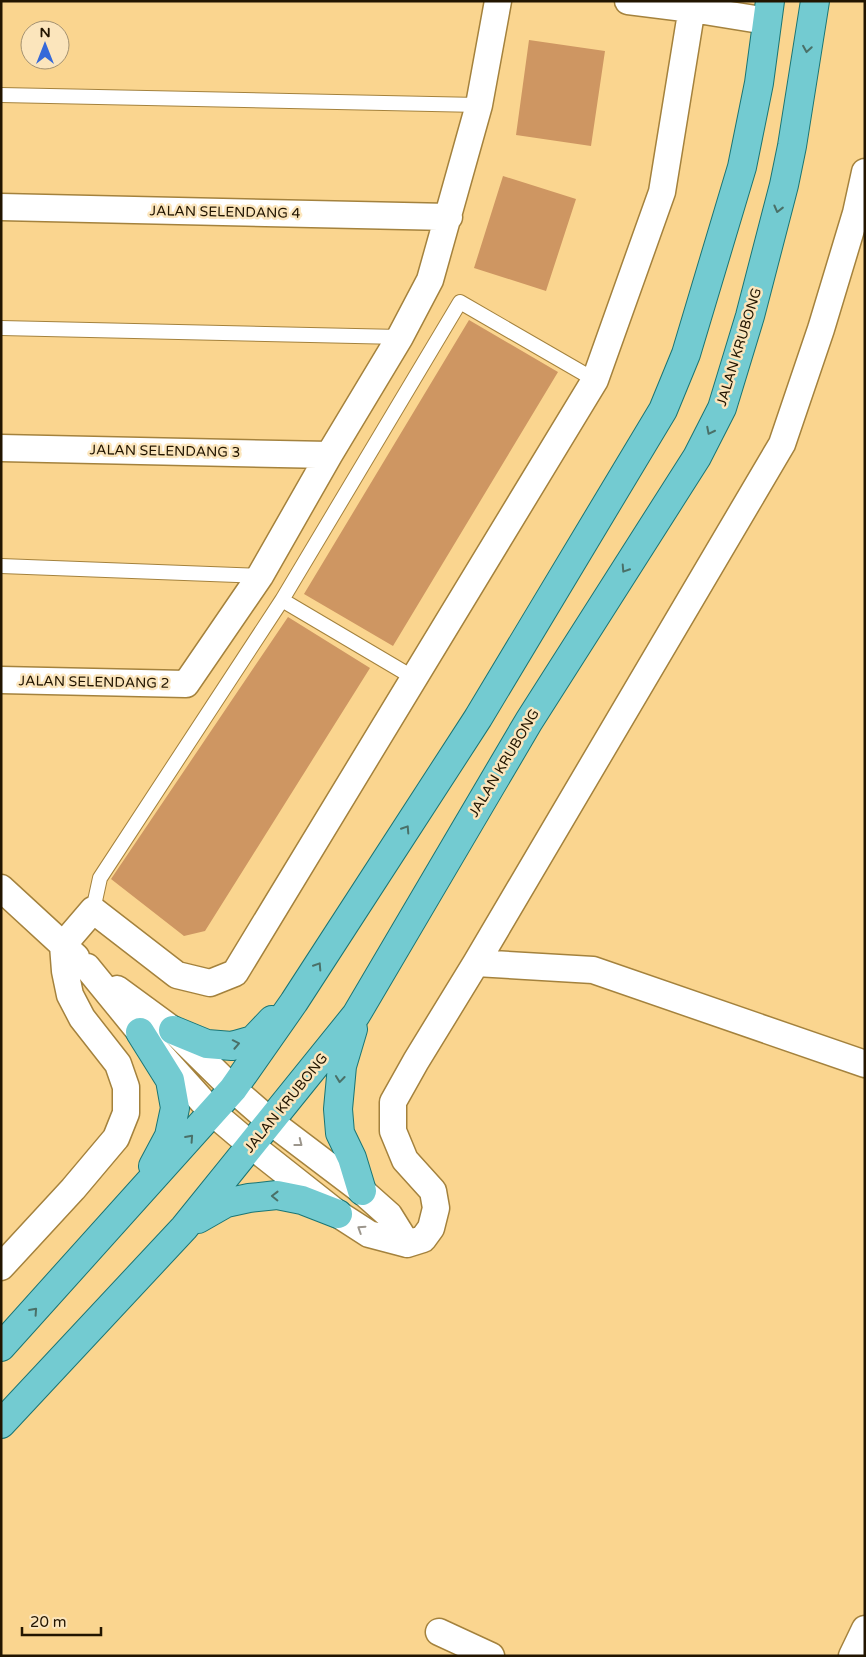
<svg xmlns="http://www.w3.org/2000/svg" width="866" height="1657" font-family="'Varela Round',sans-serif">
  <rect width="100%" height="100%" fill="#fad58f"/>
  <path fill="#ce9662" d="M529,40L605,51L591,146L516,135Z
    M503,176L576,199L546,291L474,268Z
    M469,320L558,372L393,646L304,594Z
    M288,617L370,668L205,931L184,936L111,879Z"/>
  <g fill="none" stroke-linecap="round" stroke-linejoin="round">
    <g stroke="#a4823d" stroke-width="16">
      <path id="service" d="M1,95L479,105
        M1,328L400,337
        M1,566L260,576
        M282,600L414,678
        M93,910L100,878L282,600L460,302L595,380"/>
    </g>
    <g stroke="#a4823d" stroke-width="29">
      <path id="minor" d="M628,1L692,9L767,21
        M1,207L449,217
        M1,448L329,455
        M1,680L186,684L260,576L329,455L400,337L430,280L479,105L498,1
        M1,888L76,957
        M476,963L593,970L865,1064
        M87,967L140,1032L213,1113L252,1146L338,1214L369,1234L407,1244L423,1239L431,1228L436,1208L433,1191L405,1160L393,1131V1102L416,1061L476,963L782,444L821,329L856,213L865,172
        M117,989L173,1030L233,1089L271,1122L362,1191L389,1215L407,1244
        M1,1267L73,1189L116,1138L126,1113V1087L118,1064L82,1018L70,995L65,971L63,945L93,910L177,975L210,983L235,973L595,380L662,192L693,1
        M439,1632L491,1656
        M852,1656L865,1629"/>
    </g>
    <g stroke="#1a7574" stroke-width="30">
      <path id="primary" d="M353,1029L342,1066L338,1109L340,1133L352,1158L362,1191
        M173,1030L207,1044L232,1046L253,1040L272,1020
        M140,1032L170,1080L175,1108L169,1136L153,1166
        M198,1219L226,1203L249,1198L277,1195L302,1200L338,1214
        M1,1347L233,1089L294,1002L478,718L663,410L686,354L742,167L759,83L770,1
        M1,1424L184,1228L356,1015L529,721L697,457L722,408L750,316L784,185L792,146L815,1"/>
    </g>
    <use href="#service" stroke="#fff" stroke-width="14"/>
    <use href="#minor" stroke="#fff" stroke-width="26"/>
    <use href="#primary" stroke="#73cbd1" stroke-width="28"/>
  </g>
  <defs><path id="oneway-chevron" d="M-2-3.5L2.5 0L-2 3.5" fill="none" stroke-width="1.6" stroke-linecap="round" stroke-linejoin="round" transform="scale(1.25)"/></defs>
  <g stroke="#4a7068">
    <use href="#oneway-chevron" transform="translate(807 49) rotate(99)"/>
    <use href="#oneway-chevron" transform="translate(778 209) rotate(104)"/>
    <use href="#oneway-chevron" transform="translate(710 431) rotate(117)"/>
    <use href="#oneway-chevron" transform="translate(625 569) rotate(123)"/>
    <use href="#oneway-chevron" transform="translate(406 829) rotate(-57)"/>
    <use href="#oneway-chevron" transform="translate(318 966) rotate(-57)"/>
    <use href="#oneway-chevron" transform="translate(236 1044) rotate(-11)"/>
    <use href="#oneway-chevron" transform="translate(340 1079) rotate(96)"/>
    <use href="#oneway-chevron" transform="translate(190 1138) rotate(-48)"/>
    <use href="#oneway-chevron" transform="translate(275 1196) rotate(-179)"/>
    <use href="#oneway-chevron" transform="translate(34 1311) rotate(-48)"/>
  </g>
  <g stroke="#9c968c">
    <use href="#oneway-chevron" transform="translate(299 1143) rotate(38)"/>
    <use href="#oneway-chevron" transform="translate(361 1229) rotate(-147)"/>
  </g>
  <g text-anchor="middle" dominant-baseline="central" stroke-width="5" stroke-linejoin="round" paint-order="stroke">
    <g font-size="14" fill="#221500" stroke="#fbe5bc">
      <text transform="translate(225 212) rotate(1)">JALAN SELENDANG 4</text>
      <text transform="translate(739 347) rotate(-73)">JALAN KRUBONG</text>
      <text transform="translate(165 451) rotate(1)">JALAN SELENDANG 3</text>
      <text transform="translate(94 682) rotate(1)">JALAN SELENDANG 2</text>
      <text transform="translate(504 763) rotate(-59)">JALAN KRUBONG</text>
      <text transform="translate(286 1103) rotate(-51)">JALAN KRUBONG</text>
    </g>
  </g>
  <rect width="866" height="1657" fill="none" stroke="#221500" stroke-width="5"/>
  <g transform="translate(45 45)"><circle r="24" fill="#fbe5bc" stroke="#a49271"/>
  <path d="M0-4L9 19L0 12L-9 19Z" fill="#3569d9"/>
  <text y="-8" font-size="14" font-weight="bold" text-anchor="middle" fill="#221500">N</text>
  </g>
  <path d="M22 1627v8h79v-8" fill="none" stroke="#221500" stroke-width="2.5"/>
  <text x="30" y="1627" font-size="15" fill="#221500" stroke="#fbe5bc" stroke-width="4" paint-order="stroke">20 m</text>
</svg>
